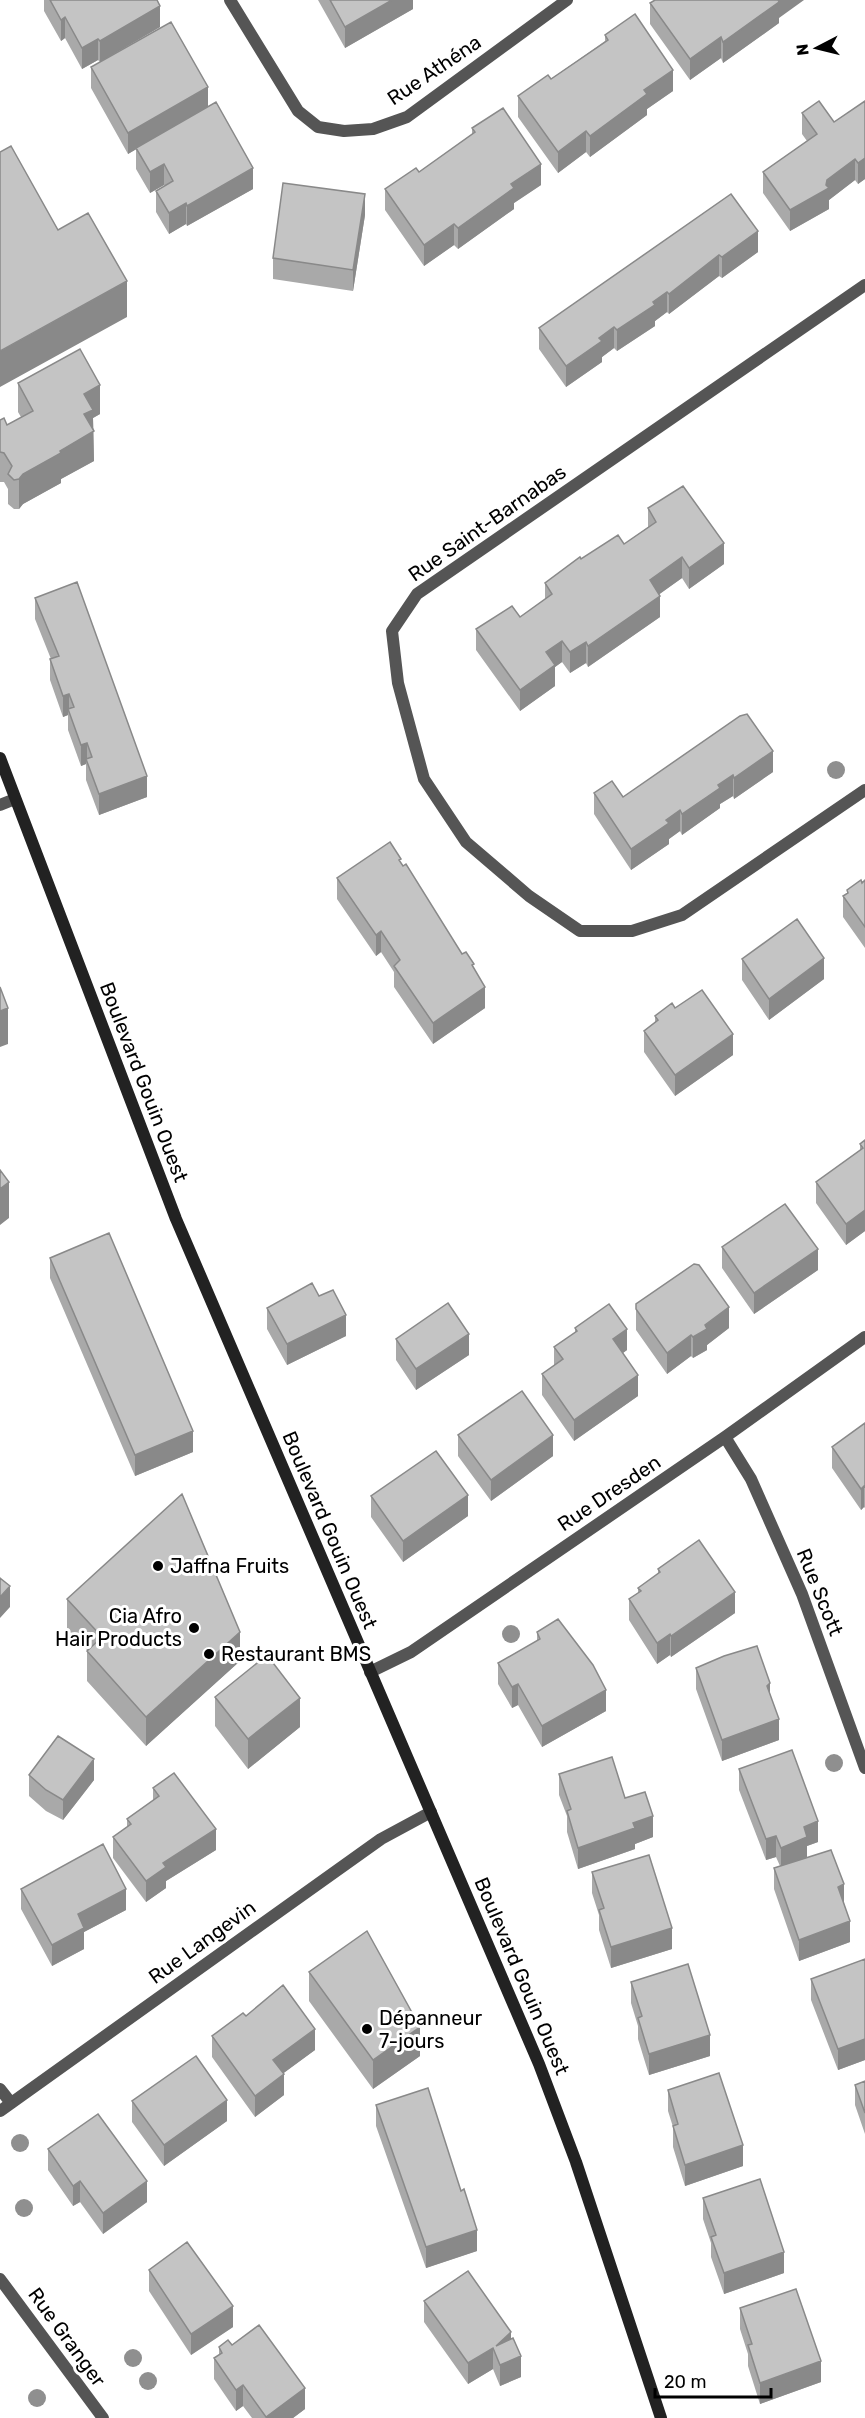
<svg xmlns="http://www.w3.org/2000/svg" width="865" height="2418" font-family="Rubik,sans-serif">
  <rect width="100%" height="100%" fill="#fff"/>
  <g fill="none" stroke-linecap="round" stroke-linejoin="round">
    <path stroke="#555" stroke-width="12" d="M230,0L298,111L318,127L344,131L373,129L407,117L567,0
      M865,285L417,594L392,631L398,683L424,779L466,842L529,896L580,931H632L682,915L865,790
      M0,805L15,799
      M725,1437L751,1479L802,1594L865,1768
      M370,1672L411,1652L725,1437L865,1337
      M0,2089L11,2103
      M0,2111L381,1839L431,1812
      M0,2279L103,2418"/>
    <path stroke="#222" stroke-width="12" d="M0,758L176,1219L539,2064L576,2162L661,2418"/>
  </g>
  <g fill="#8f8f8f">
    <circle cx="836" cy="770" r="9"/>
    <circle cx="511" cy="1634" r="9"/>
    <circle cx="834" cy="1763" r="9"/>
    <circle cx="20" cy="2143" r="9"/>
    <circle cx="24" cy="2208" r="9"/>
    <circle cx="133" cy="2358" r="9"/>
    <circle cx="148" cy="2381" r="9"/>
    <circle cx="37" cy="2398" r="9"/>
  </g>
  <path fill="#a9a9a9" d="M44,0H157L160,27L100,62L98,60L82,69L65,38L61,41L44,11Z
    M318,0H413V9L345,48Z
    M650,3L779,18V23L723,63L721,58L690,80L650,24Z
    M605,35L673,91L647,109V115L590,157L586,152L558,173L518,117V96L551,79L605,41Z
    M91,67L208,107L253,189L187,226L186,224L169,234L156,212V191L165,186L164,185L150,193L136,169V149L128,154L91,88Z
    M865,101V179L858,184L855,180L829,200V209L790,231L763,193V172L807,141L802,134V113L834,122Z
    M472,128L541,185L514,203V209L458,249L454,245L424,266L385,210V189L419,172L472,135Z
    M731,194L758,252L722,278L719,276L669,314L667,312L655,321V326L617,351L614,348L602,357V362L566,387L539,349V328Z
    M365,215L353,291L273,279V258Z
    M18,383L100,414L93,418L94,461L61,479V483L23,504L19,509H14L8,504V489L4,482H0V420L7,425L21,417L18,412Z
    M648,508L724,564L689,589L682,578L659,594L660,617L588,667L586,663L570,673L562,662L555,667V686L520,711L476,650V629L520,617L545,599V583L581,559L624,544L648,527Z
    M35,598L147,797L99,815L86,780V764L81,766L68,730V715L63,717L50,680V659H51L35,619Z
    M740,716L773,772L734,799L733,796L720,804V808L682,835L680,831L669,839V844L631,870L594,814V793L623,797Z
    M401,864L462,954L474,969L485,1008L433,1044L394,987V972L381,952L376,956L337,899V878Z
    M865,880V948L843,917V896L847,894V890Z
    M742,959L824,979L769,1020L742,980Z
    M675,1008L733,1055L675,1096L644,1052V1031L655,1022V1016Z
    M865,1140V1231L846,1245L816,1203V1182L860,1150V1144Z
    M722,1247L818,1270L754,1314L722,1268Z
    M50,1258L193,1452L135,1476L50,1278Z
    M319,1296L346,1336L287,1365L267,1329V1308Z
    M636,1309L729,1328L707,1345V1350L693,1358L691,1356L667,1374L636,1330Z
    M575,1328L627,1350L623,1353L638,1396L574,1441L542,1395V1374L554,1366V1347L575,1333Z
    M396,1339L469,1355L416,1390L396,1360Z
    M865,1423V1508L864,1507L861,1510L832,1468V1447Z
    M458,1435L553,1456L491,1501L458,1456Z
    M371,1496L468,1516L403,1562L371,1517Z
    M658,1569L735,1613L671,1657L670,1655L657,1664L629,1620V1599L638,1593V1588L658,1574Z
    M67,1599L240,1661L146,1746L87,1681V1651H88L67,1629Z
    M537,1632L606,1711L542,1747L518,1705L512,1708L498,1684V1663L537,1641Z
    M696,1668L770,1696L779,1740L722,1761L696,1689Z
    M215,1697L300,1727L248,1769L215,1726Z
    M739,1769L818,1842L807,1846V1857L844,1903L850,1942L799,1961L774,1889V1868L780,1866L776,1857L766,1860L739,1790Z
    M559,1774L625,1798L653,1837L635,1844V1849L578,1869L567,1832V1816L559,1795Z
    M29,1775L94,1780L63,1820L46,1811L29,1796Z
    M153,1788L216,1850L166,1881V1888L146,1902L113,1858V1837L127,1827V1819L153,1801Z
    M592,1872L672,1949L611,1968L599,1930V1915L592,1893Z
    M21,1889L126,1910L84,1932V1949L52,1966L21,1909Z
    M865,1959V2060L838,2070L811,2000V1979Z
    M309,1972L420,2056L373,2089L309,2001Z
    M631,1982L710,2056L649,2075L638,2039V2026L631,2003Z
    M246,2016L315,2050L283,2073L284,2095L255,2117L212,2057V2036Z
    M865,2081V2134L855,2105V2085Z
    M668,2090L743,2166L685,2186L673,2147V2127L668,2111Z
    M132,2101L227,2121L164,2166L132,2122Z
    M376,2105L461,2191L477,2251L426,2268L376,2126Z
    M48,2149L147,2202L103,2234L80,2202L73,2206L48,2170Z
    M703,2198L784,2273L724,2294L711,2257V2243L703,2219Z
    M149,2270L233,2327L191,2355L149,2291Z
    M424,2301L511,2339L521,2377L500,2386L493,2369L468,2384L424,2322Z
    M740,2308L821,2382L760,2404L748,2366V2354L740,2329Z
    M232,2345L305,2409L293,2418H252L243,2406L236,2411L214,2379V2358L219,2355V2347Z"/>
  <path fill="#898989" d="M392,0H413V9L345,48V27Z
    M777,0H804L779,18V23L723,63V42Z
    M160,6V27L100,62V41Z
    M65,17V38L61,41V20Z
    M721,37V58L690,80V59Z
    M98,39V60L82,69V48Z
    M673,70V91L647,109V115L590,157V136L644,90Z
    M208,87V108L128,154V133Z
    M586,131V152L558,173V152Z
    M865,158V179L858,184V163Z
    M855,159V180L829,200V209L790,231V210L827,180Z
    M164,164V185L150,193V172Z
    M541,164V185L514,203V209L458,249V228L511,184Z
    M253,168V189L187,226V206Z
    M365,194V215L353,291V270Z
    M186,203V224L169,234V213Z
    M454,224V245L424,266V245Z
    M758,231V252L722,278V257Z
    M719,255V276L669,314V294Z
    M127,281V317L0,387V351Z
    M667,292V312L655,321V326L617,351V330L653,302Z
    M614,327V348L602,357V362L566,387V366L599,338Z
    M100,385V414L93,418L94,461L61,479V483L23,504L19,509V479L23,474L60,451L84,394Z
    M724,543V564L689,589V568Z
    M682,557V578L650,601V580Z
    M660,596V617L588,667V646Z
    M562,641V662L555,667V686L520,711V690L546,652Z
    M586,642V663L570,673V652Z
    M69,694V712L68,709V715L63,717V696Z
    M87,743V763L86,759V764L81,766V745Z
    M773,751V772L734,799V778Z
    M733,775V796L720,804V808L682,835V814L718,785Z
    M147,776V797L99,815V794Z
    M680,810V831L669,839V844L631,870V849L666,820Z
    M381,931V952L376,956V935Z
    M824,958V979L769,1020V999Z
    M485,987V1008L433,1044V1023Z
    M8,1008V1044L0,1047V1011Z
    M733,1034V1055L675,1096V1075Z
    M9,1182V1218L0,1225V1189Z
    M865,1210V1231L846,1245V1224Z
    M818,1249V1270L754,1314V1293Z
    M729,1307V1328L707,1345V1350L693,1358V1337L705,1325Z
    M346,1315V1336L287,1365V1344Z
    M627,1329V1350L613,1360V1339Z
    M469,1334V1355L416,1390V1369Z
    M691,1335V1356L667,1374V1353Z
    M638,1375V1396L574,1441V1420Z
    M193,1431V1452L135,1476V1455Z
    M553,1435V1456L491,1501V1480Z
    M864,1486V1507L861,1510V1489Z
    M468,1495V1516L403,1562V1541Z
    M10,1586V1607L0,1618V1597Z
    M735,1592V1613L671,1657V1636Z
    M240,1632V1661L146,1746V1717Z
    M670,1634V1655L657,1664V1643Z
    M770,1683V1704L767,1686Z
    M518,1684V1705L512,1708V1687Z
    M606,1690V1711L542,1747V1726Z
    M300,1698V1727L248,1769V1739Z
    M779,1719V1740L722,1761V1740Z
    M94,1759V1780L63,1820V1800Z
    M653,1816V1837L635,1844V1849L578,1869V1848L633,1823Z
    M818,1821V1842L807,1846V1858L781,1869V1848L804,1827Z
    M216,1829V1850L166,1881V1888L146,1902V1881L163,1863Z
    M776,1836V1857L766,1860V1839Z
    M844,1884V1905L838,1887Z
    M126,1889V1910L84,1932V1949L52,1966V1945L78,1914Z
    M850,1921V1942L799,1961V1940Z
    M672,1928V1949L611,1968V1947Z
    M420,2027V2056L373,2089V2060Z
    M315,2029V2050L273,2081V2060Z
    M710,2035V2056L649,2075V2054Z
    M865,2039V2060L838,2070V2049Z
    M284,2074V2095L255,2117V2096Z
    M227,2100V2121L164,2166V2145Z
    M743,2145V2166L685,2186V2165Z
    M80,2181V2202L73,2206V2186Z
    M147,2181V2202L103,2234V2213Z
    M477,2230V2251L426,2268V2247Z
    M784,2252V2273L724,2294V2273Z
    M233,2306V2327L191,2355V2334Z
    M511,2332V2353L496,2346Z
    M493,2348V2369L468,2384V2363Z
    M521,2356V2377L500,2386V2365Z
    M821,2361V2382L760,2404V2383Z
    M243,2385V2406L236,2411V2390Z
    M305,2388V2409L293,2418H266V2417Z"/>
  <path fill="#c4c4c4" stroke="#898989" stroke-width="1.5" d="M50,0H157L160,6L100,41L98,39L82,48L65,17L61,20Z
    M330,0H392L345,27Z
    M655,0H778L779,2L723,42L721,37L690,59L650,3Z
    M635,14L673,70L644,90L647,94L590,136L586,131L558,152L518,96L548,75L551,79L608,40L605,35Z
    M171,22L208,87L128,133L91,67Z
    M819,101L834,122L865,101V158L858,163L855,159L827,180L826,185L829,188L790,210L763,172L817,134L802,113Z
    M216,102L253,168L187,206L186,203L169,213L156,191L173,181L164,164L150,172L136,148Z
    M503,108L541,164L511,184L514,188L458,228L454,224L424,245L385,189L416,168L419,172L475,132L472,128Z
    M11,146L58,230L88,213L127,281L0,351V152Z
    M283,183L365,194L353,270L273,258Z
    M731,194L758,231L722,257L719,255L669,294L667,292L653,302L655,305L617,330L614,327L599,338L602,341L566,366L539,328Z
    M80,349L100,385L84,394L93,410L84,414L94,431L60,451L61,453L23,474L19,479L14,480L8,474L12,466L4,453L0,452V420L4,418L7,425L33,411L18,383Z
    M683,486L724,543L689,568L682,557L650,580L660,596L588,646L586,642L570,652L562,641L546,652L555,665L520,690L476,629L512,606L520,617L552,594L545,583L580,557L581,559L618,535L624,544L656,522L648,508Z
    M77,582L147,776L99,794L86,759L92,757L87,743L81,745L68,709L74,707L69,694L63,696L50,659L59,656L35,598Z
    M747,714L773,751L734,778L733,775L718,785L720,788L682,814L680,810L666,820L669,823L631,849L594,793L612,781L623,797L740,716Z
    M390,842L401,859L399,860L403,866L406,864L462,954L466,952L474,964L472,965L485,987L433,1023L394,966L400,960L381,931L376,935L337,878Z
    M861,880L862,883L865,880V927L843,896L848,893L847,890Z
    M797,919L824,958L769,999L742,959Z
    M0,987L8,1008L0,1011Z
    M702,990L733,1034L675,1075L644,1031L658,1020L655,1016L672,1003L675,1008Z
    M865,1140V1210L846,1224L816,1182L863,1148L860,1144Z
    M0,1170L9,1182L0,1189Z
    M785,1204L818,1249L754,1293L722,1247Z
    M109,1233L193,1431L135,1455L50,1258Z
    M694,1264L699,1265L729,1307L705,1325L707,1329L693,1337L691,1335L667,1353L636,1309V1304Z
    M312,1283L319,1296L333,1290L346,1315L287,1344L267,1308Z
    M448,1303L469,1334L416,1369L396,1339Z
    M609,1304L627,1329L613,1339L638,1375L574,1420L542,1374L563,1359L554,1347L577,1331L575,1328Z
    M522,1391L553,1435L491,1480L458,1435Z
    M865,1423V1487L864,1486L861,1489L832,1447Z
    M436,1451L468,1495L403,1541L371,1496Z
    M182,1494L240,1632L146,1717L87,1651L102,1637L67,1599Z
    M699,1540L735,1592L671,1636L670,1634L657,1643L629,1599L641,1591L638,1588L660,1572L658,1569Z
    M0,1578L10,1586L0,1597Z
    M558,1619L593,1665L606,1690L542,1726L518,1684L512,1687L498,1663L540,1639L537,1632Z
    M757,1646L770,1683L767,1686L779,1719L722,1740L696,1668L724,1656Z
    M267,1655L300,1698L248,1739L215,1697Z
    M58,1736L94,1759L63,1800L46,1790L29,1775Z
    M792,1750L818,1821L804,1827L807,1837L781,1848L776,1836L766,1839L739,1769Z
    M612,1757L625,1798L645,1792L653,1816L633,1823L635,1828L578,1848L567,1811L571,1809L559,1774Z
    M174,1773L216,1829L163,1863L166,1867L146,1881L113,1837L131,1824L127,1819L159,1796L153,1788Z
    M103,1844L126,1889L78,1914L84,1928L52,1945L21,1889Z
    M831,1850L844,1884L838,1887L850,1921L799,1940L774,1868Z
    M649,1855L672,1928L611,1947L599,1910L604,1908L592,1872Z
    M367,1931L420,2027L373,2060L309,1972Z
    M865,1959V2039L838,2049L811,1979Z
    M688,1964L710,2035L649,2054L638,2018L642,2016L631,1982Z
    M283,1985L315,2029L273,2060L284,2074L255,2096L212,2036L243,2013L246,2016Z
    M196,2056L227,2100L164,2145L132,2101Z
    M719,2073L743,2145L685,2165L673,2126L678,2124L668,2090Z
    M865,2081V2113L855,2085Z
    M428,2088L461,2191L464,2189L477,2230L426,2247L376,2105Z
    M98,2114L147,2181L103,2213L80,2181L73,2186L48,2149Z
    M760,2179L784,2252L724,2273L711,2237L716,2235L703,2198Z
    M187,2242L233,2306L191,2334L149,2270Z
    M468,2271L511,2332L496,2346L513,2338L521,2356L500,2365L493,2348L468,2363L424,2301Z
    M796,2289L821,2361L760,2383L748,2345L752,2344L740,2308Z
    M259,2325L305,2388L266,2417L243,2385L236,2390L214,2358L222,2353L219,2347L228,2340L232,2345Z"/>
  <g fill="#000" stroke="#fff" stroke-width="2">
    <circle cx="158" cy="1566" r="6"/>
    <circle cx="194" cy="1628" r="6"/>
    <circle cx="209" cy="1654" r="6"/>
    <circle cx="367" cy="2029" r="6"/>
  </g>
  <g text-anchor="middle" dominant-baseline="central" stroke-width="6" stroke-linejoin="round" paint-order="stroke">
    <g font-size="20" fill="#000" stroke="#fff">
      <text transform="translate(434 70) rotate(-34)">Rue Athéna</text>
      <text transform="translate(487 523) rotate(-35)">Rue Saint-Barnabas</text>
      <text transform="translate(144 1082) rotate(69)">Boulevard Gouin Ouest</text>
      <text transform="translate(609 1493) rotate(-34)">Rue Dresden</text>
      <text transform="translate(330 1530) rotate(67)">Boulevard Gouin Ouest</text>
      <text transform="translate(820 1592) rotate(68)">Rue Scott</text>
      <text transform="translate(202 1942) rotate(-36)">Rue Langevin</text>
      <text transform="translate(522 1976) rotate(67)">Boulevard Gouin Ouest</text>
      <text transform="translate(67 2337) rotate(54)">Rue Granger</text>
    </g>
    <g font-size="20" fill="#000" stroke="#fff" text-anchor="start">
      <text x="170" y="1566">Jaffna Fruits</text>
      <text x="182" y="1616" text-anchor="end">Cia Afro<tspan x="182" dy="23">Hair Products</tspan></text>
      <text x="221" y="1654">Restaurant BMS</text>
      <text x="379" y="2018">Dépanneur<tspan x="379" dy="23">7-jours</tspan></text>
    </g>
  </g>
  <g transform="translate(817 48) rotate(263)" stroke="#ffffff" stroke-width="4.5" paint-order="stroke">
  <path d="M0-4.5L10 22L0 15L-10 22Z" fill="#000000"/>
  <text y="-9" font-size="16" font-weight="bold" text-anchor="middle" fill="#000000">N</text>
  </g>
  <path d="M655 2388v9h116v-9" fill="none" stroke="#000000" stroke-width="3"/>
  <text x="664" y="2388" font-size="18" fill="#000000" stroke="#ffffff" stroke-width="4.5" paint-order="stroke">20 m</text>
</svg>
